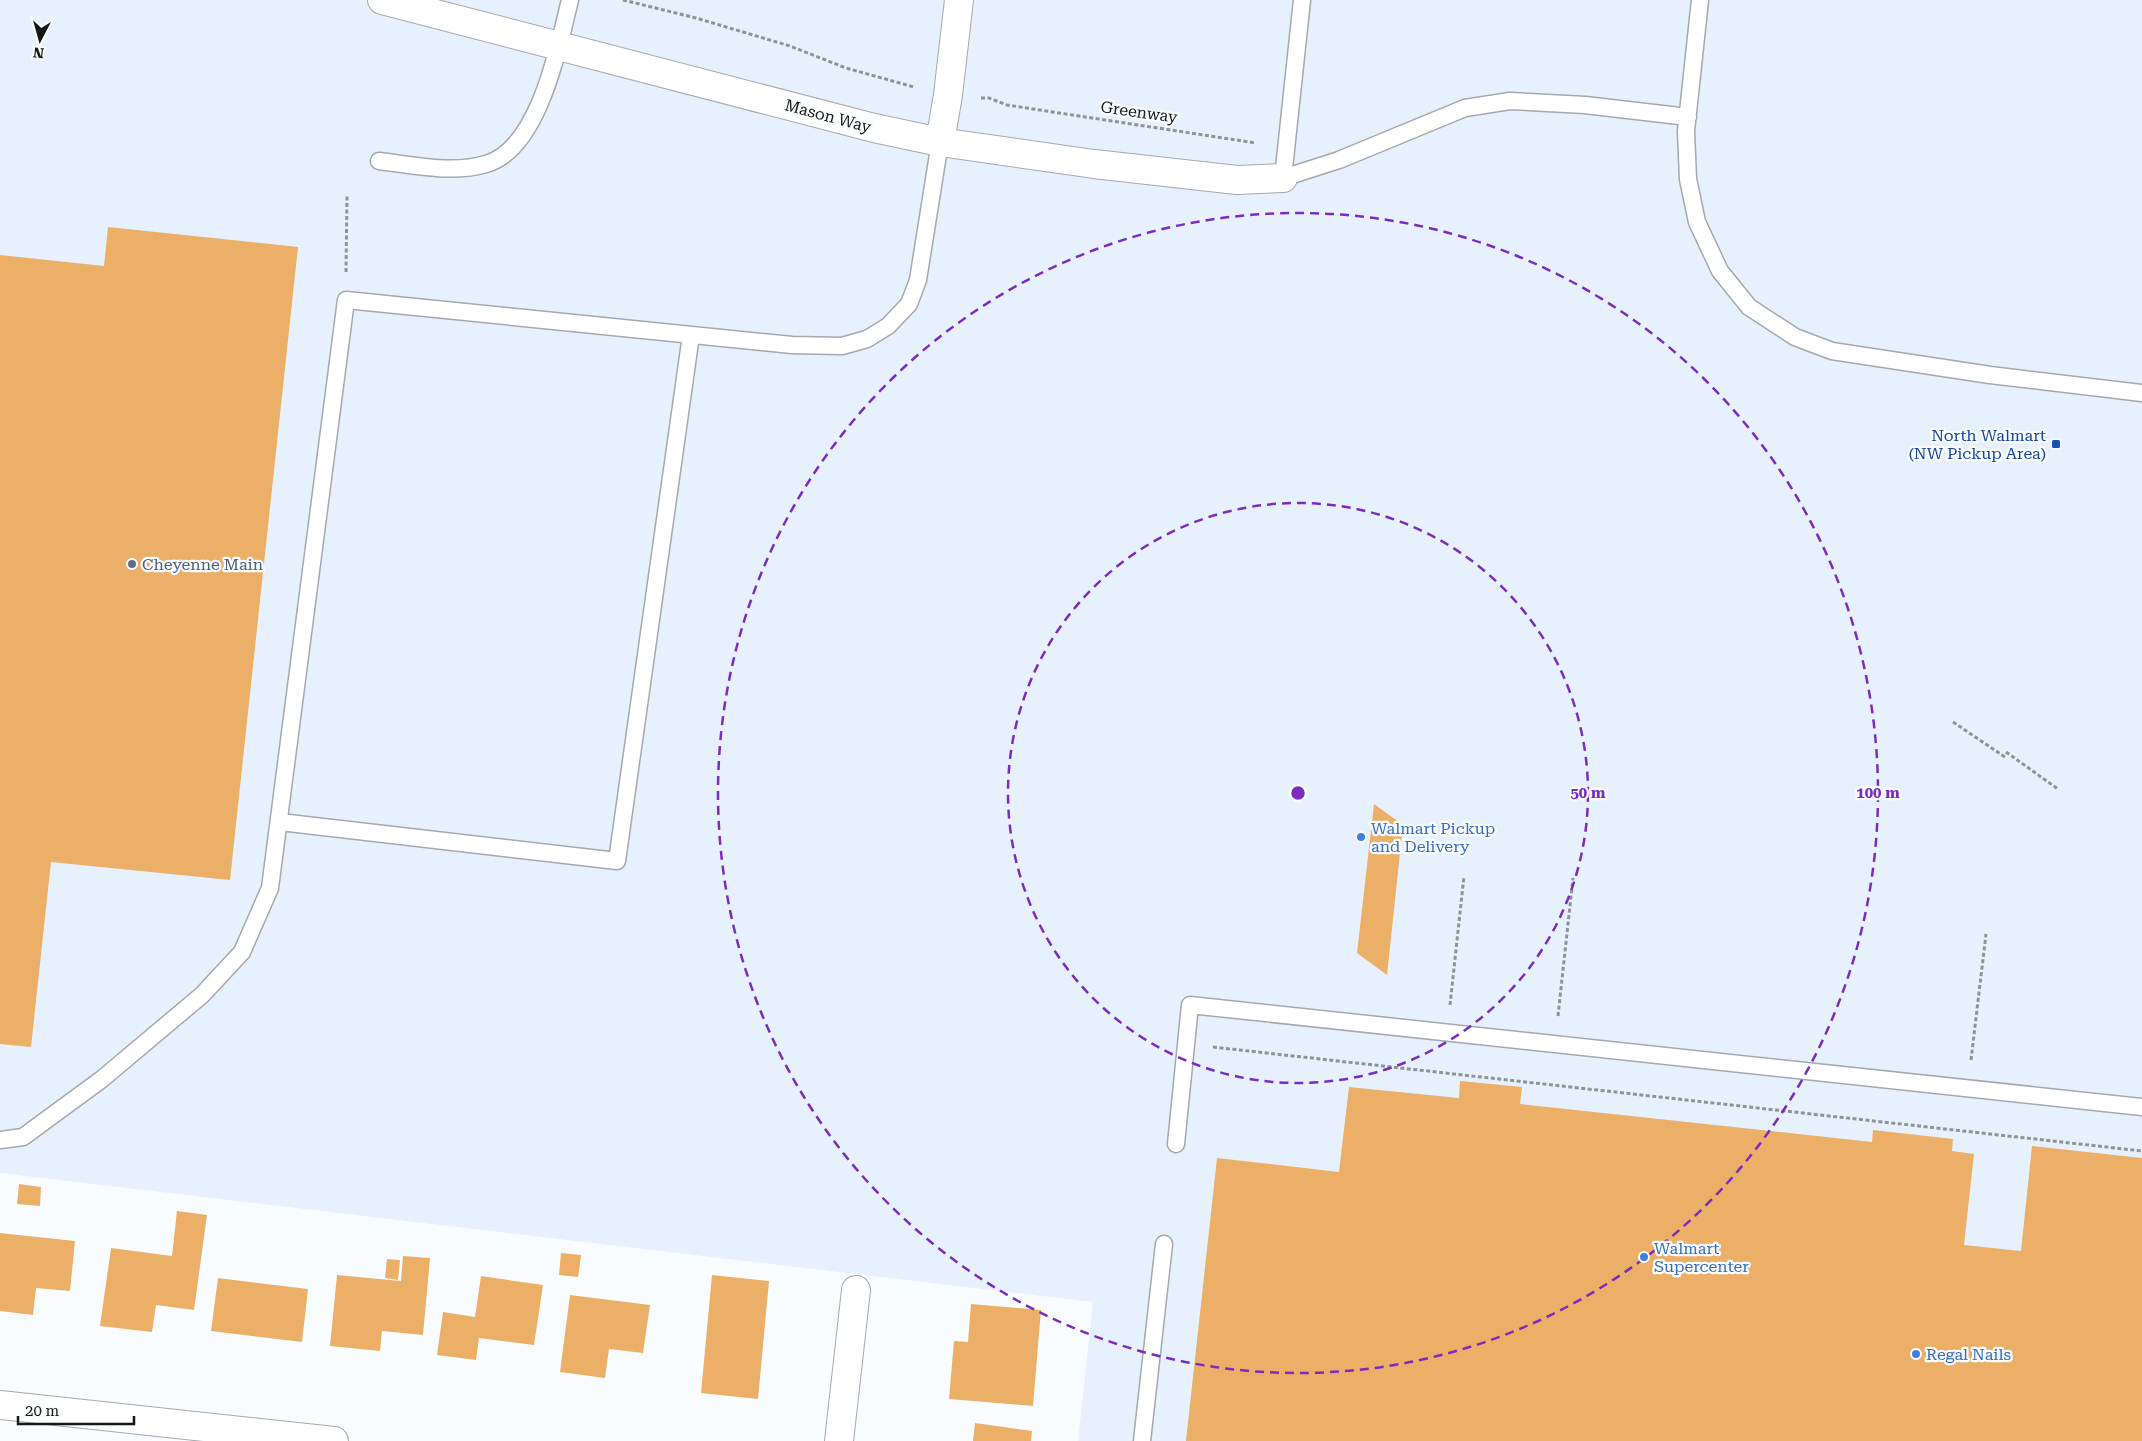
<svg xmlns="http://www.w3.org/2000/svg" width="2142" height="1441" font-family="'Roboto Serif',serif">
  <rect width="100%" height="100%" fill="#f9fcfe"/>
  <path fill="#e6f1fd" d="M0,0H2142V1441H1078L1093,1302L0,1173Z"/>
  <path fill="#ebaf67" d="M108,227L298,247L230,880L51,862L31,1047L0,1044V255L104,266Z
    M1374,804L1403,825L1387,975L1357,953Z
    M1460,1081L1522,1087L1520,1104L1872,1142L1873,1130L1953,1139L1952,1151L1974,1154L1964,1245L2021,1251L2032,1146L2142,1158V1441H1186L1217,1158L1339,1172L1349,1087L1459,1098Z
    M19,1184L41,1187L40,1206L17,1204Z
    M177,1211L207,1215L194,1310L156,1305L152,1332L100,1326L111,1248L172,1256Z
    M0,1233L75,1241L70,1291L36,1288L33,1315L0,1311Z
    M561,1253L581,1255L578,1277L559,1275Z
    M403,1256L430,1258L423,1335L382,1331L380,1351L330,1346L337,1275L401,1281Z
    M387,1259L400,1260L398,1280L385,1278Z
    M712,1275L769,1281L758,1399L701,1393Z
    M481,1276L543,1285L534,1345L479,1338L476,1360L437,1355L443,1312L475,1317Z
    M218,1278L308,1289L302,1342L211,1331Z
    M570,1295L650,1305L643,1353L609,1349L605,1378L560,1372Z
    M971,1304L1041,1310L1033,1406L949,1399L954,1341L968,1342Z
    M975,1423L1032,1431L1031,1441H973Z"/>
  <g fill="none" stroke-linecap="round" stroke-linejoin="round">
    <g stroke="#a4a9af" stroke-width="19">
      <path id="lane" d="M1302,0L1283,178L1339,160L1465,108L1510,101L1585,105L1688,117
        M1700,0L1686,131L1688,179L1697,222L1720,271L1749,307L1795,337L1832,351L1990,375L2142,393
        M379,161C413,165 453,174 486,164C539,149 558,48 570,0
        M280,822L617,861L691,335
        M0,1140L23,1137L102,1079L202,995L242,952L270,888L346,300L792,345L842,346L867,339L888,326L909,304L918,280L940,142
        M1176,1144L1190,1005L2142,1107
        M1142,1441L1164,1244"/>
    </g>
    <g stroke="#a4a9af" stroke-width="30">
      <path id="street" d="M382,0L874,128L940,142L1094,164L1237,180L1283,178
        M940,142L948,95L959,0
        M0,1405L334,1441
        M839,1441L856,1290"/>
    </g>
    <path stroke="#909395" stroke-width="3" stroke-dasharray="4 2.5" stroke-linecap="butt" d="M623,0L696,18L790,46L846,68L914,87
      M981,98H989L1007,105L1256,143
      M346,272L347,195
      M1953,722L2005,757
      M2006,752L2058,789
      M1450,1005L1464,876
      M1558,1016L1573,878
      M1213,1047L2142,1151
      M1971,1060L1986,934"/>
    <use href="#lane" stroke="#fff" stroke-width="16"/>
    <use href="#street" stroke="#fff" stroke-width="28"/>
  </g>
  <g fill="none" stroke="#7b2cbf" stroke-width="2.5" stroke-dasharray="9 6">
    <circle cx="1298" cy="793" r="290"/>
    <circle cx="1298" cy="793" r="580"/>
  </g>
  <rect fill="#1a4fb4" stroke="#f9fcfe" stroke-width="2" x="2051" y="439" width="10" height="10" rx="2.5"/>
  <circle fill="#5c6f8a" stroke="#f9fcfe" stroke-width="2" cx="132" cy="564" r="5"/>
  <g fill="#3f7fe0" stroke="#f9fcfe" stroke-width="2">
    <circle cx="1361" cy="837" r="5"/>
    <circle cx="1644" cy="1257" r="5"/>
    <circle cx="1916" cy="1354" r="5"/>
  </g>
  <g text-anchor="middle" dominant-baseline="central" stroke-width="4.5" stroke-linejoin="round" paint-order="stroke">
    <g font-size="16" fill="#141618" stroke="#f9fcfe">
      <text transform="translate(1139 112) rotate(8)">Greenway</text>
      <text transform="translate(828 116) rotate(15)">Mason Way</text>
    </g>
    <g font-size="16" fill="#164399" stroke="#f9fcfe" text-anchor="end">
      <text x="2046" y="435">North Walmart<tspan x="2046" dy="18">(NW Pickup Area)</tspan></text>
    </g>
    <g font-size="16" fill="#4e5e75" stroke="#f9fcfe" text-anchor="start">
      <text x="142" y="564">Cheyenne Main</text>
    </g>
    <g font-size="16" fill="#366cbe" stroke="#f9fcfe" text-anchor="start">
      <text x="1371" y="828">Walmart Pickup<tspan x="1371" dy="18">and Delivery</tspan></text>
      <text x="1654" y="1248">Walmart<tspan x="1654" dy="18">Supercenter</tspan></text>
      <text x="1926" y="1354">Regal Nails</text>
    </g>
  </g>
  <circle cx="1298" cy="793" r="8" fill="#7b2cbf" stroke="#f9fcfe" stroke-width="2.5"/>
  <g font-size="15" text-anchor="middle" font-weight="bold" fill="#7b2cbf" stroke="#f9fcfe" stroke-width="4.5" stroke-linejoin="round" paint-order="stroke">
    <text x="1588" y="798">50 m</text>
    <text x="1878" y="798">100 m</text>
  </g>
  <g transform="translate(40 40) rotate(186)" stroke="#f9fcfe" stroke-width="4" paint-order="stroke">
  <path d="M0-4L9 19L0 12L-9 19Z" fill="#141618"/>
  <text y="-8" font-size="14" font-weight="bold" text-anchor="middle" fill="#141618">N</text>
  </g>
  <path d="M18 1416v8h116v-8" fill="none" stroke="#141618" stroke-width="2.5"/>
  <text x="25" y="1416" font-size="15" fill="#141618" stroke="#f9fcfe" stroke-width="4" paint-order="stroke">20 m</text>
</svg>
